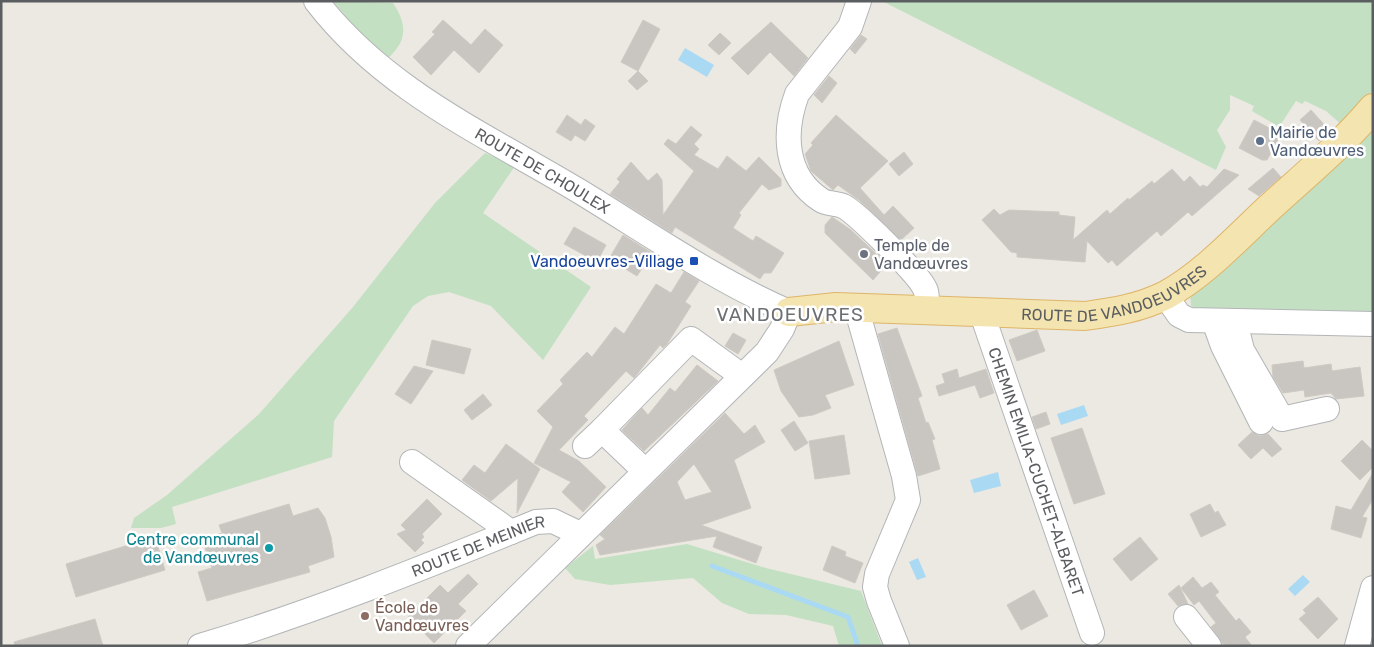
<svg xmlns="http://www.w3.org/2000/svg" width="1374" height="647" font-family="Rubik,sans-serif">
  <rect width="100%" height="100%" fill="#ebe9e2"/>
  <path fill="#c4e0c2" d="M333,1L393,3C408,25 407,42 387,59L356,29Z
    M882,1H1373V90L1343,126L1326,111L1305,101L1302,104L1296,101L1279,127L1252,111L1254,106L1230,95V110L1217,130L1226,147L1216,170Z
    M1373,128V317L1195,309L1191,305L1190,294Z
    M485,153L515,166L483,213L591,287L543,360L491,306L449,292L428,296L413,306L334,421L332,457L172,507L176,524L161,528H131L134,518L167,495L259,414L353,307L435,203Z
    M687,544L766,568L861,591L882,646H839L833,626L786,615L749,614L722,603L693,578L610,585L575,579L565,568L593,546L595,559Z"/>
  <path fill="#aad9f3" d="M685,48L714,65L707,77L678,60Z
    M1084,405L1088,416L1061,425L1057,414Z
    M998,472L1001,486L974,493L970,480Z
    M918,558L926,577L917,580L909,562Z
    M1303,575L1310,582L1295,596L1288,589Z"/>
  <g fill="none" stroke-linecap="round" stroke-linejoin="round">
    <path stroke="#aad9f3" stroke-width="5" d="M712,566L848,617L858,646"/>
  </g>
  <path fill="#c9c5c1" stroke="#cfcac2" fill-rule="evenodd" d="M443,20L471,45L485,29L503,45L479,73L454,50L431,75L413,57L435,34L432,32Z
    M643,20L660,29L638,71L621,62Z
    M771,22L808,58L794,76L770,52L748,75L731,58Z
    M720,33L731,43L719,55L708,45Z
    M861,35L867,39L855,54L850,49Z
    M638,71L648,81L637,90L628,81Z
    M829,76L837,83L822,103L814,95Z
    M1311,110L1330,131L1319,141L1300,120Z
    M567,115L581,125L585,119L595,126L585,141L575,135L571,141L556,132Z
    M836,115L888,161L860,188L884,215L893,206L914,228L901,240L859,200L838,185L833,190L811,171L805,154L813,145L811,143Z
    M1254,120L1281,134L1267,160H1262L1239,148Z
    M691,126L702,135L694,144L699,149L694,155L718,169L727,156L746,171L759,157L781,179V186L769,190L762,184L739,213L741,215L733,228L753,241L756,236L784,253L771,273H764L760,279L675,227L672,233L610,194L620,182L617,179L631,162L648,181L657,173L662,180L663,215L694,171L664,144L668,139L676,144Z
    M904,152L913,164L899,176L889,164Z
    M1273,168L1281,177L1259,196L1248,189Z
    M1172,169L1184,182L1190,176L1200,187L1203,185L1207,187L1224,169L1239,175L1192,216L1188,212L1161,236L1157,231L1117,266L1112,260L1108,263L1087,241L1085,262L1017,257V253L1011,252L982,220L994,209L1000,215L1009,210L1059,212V215L1075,217L1073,240L1107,210L1110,214L1128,198L1129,200L1152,181L1154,184Z
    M832,217L851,230L887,264L873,280L825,233V225Z
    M574,227L606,245L597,262L564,244Z
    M623,235L652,253L637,276L609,259Z
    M684,272L699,281L685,302L691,306L667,344L663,348L660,345L634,378L626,371L584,416L588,420L559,450L579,461L606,487L583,512L562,492L571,482L534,463L553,427L537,411L563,384L560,380L587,352L592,357L615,327L624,334L656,284L671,293Z
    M897,328L922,396L918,398L926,423L928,422L935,439L932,440L940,469L918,476L878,334Z
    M1037,330L1045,351L1017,361L1009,340Z
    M733,333L746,340L738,354L725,346Z
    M432,340L471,349L464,374L426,365Z
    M839,341L854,385L825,395L831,408L813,415L799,417L781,391L774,370Z
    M1303,361L1304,368L1331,364L1332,371L1360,367L1364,396L1336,399L1331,393L1305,397L1304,390L1283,393L1273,377L1272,365Z
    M697,365L718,381L644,451L622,430L642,408L648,415L670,388L675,392Z
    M414,366L433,371L411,404L395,394Z
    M957,369L959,378L986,369L994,393L980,398L975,385L939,396L936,386L945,383L942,374Z
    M483,394L492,405L472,420L464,410Z
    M1046,412L1050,424L1036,429L1032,417Z
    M725,413L744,434L755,425L765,442L734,460L751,508L701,525L762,547L756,563L713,547L717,536L600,555L596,545L605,539L600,535ZM694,464L712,492L685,500L677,482Z
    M794,421L808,443L795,451L781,430Z
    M1082,428L1105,494L1074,504L1051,438Z
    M1252,432L1260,436L1268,434L1282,449L1272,457L1263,448L1251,459L1238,445Z
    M844,435L850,474L815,479L809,441Z
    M1362,440L1373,451V467L1360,480L1341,461Z
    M506,444L540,469L517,513L518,478L491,501L462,480L474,465L485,473Z
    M1373,473V499L1362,517L1367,518L1361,538L1331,529L1336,506L1351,510Z
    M427,499L442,514L422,534L424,537L421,540L424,543L415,552L397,534L406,530L401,525Z
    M289,504L293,516L318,508L325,518L331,537L334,557L308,566L310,572L207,601L198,572L212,568L202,539L222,533L219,525Z
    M1210,504L1215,513L1218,511L1226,525L1201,537L1190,514Z
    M155,537L165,570L76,597L66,564Z
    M1140,537L1158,559L1131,581L1113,559Z
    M832,546L846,552L845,556L863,563L855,583L823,570Z
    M468,574L478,584L458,604L466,611L434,643L408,617L440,585L448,593Z
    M1193,577L1202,588L1211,582L1219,592L1215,595L1236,621L1239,618L1251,632L1245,637L1252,646L1223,644L1211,627L1216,623L1199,601L1194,605L1181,588Z
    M1179,585L1188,604L1178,606L1168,594Z
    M1034,590L1048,616L1021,630L1007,605Z
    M1318,597L1338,619L1318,639L1299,619L1306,613L1303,610Z
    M95,619L103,646H15L14,642Z"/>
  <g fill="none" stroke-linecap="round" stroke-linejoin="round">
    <g stroke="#b3b5b8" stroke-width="26">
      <g id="minor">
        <path id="s1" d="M316,1C384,90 486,135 579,191C648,233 715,280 789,312L782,329L767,352L468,646"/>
        <path d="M859,1L850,27L797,94C783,132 784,176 821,200C827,204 836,203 843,206C856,212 917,273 924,287C928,293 927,302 926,310"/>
        <path d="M1165,295L1179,315L1189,320L1373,324"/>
        <path d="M856,307L904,476L908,500L877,574L875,587L879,601L897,646"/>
        <path id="s2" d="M981,311L1092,633"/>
        <path d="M1214,321L1223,346L1261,422"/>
        <path d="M1235,322L1242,350L1282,419L1327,409"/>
        <path d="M585,446L602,430"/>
        <path d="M412,462L511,532"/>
        <path d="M645,471L602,430L691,339L742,376"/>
        <path d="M1186,617L1209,646"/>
        <path id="s3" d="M200,646C314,612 425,567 536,522L553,521L580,534"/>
        <path d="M1357,646L1373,588"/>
      </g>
    </g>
    <g stroke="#deb569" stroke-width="30">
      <g id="major">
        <path id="s4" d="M789,312L836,307L1085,316C1114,312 1140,308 1166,295C1204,274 1237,238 1268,209C1304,176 1342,145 1373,108"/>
      </g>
    </g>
    <use href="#minor" stroke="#fff" stroke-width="24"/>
    <use href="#major" stroke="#f4e4af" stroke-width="28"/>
  </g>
  <circle fill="#5c6f8a" stroke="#fff" stroke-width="2" cx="1260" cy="141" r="5"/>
  <circle fill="#6b7280" stroke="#fff" stroke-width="2" cx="864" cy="254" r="5"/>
  <rect fill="#1a4fb4" stroke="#fff" stroke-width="2" x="689" y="256" width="10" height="10" rx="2.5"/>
  <circle fill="#0f9aa8" stroke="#fff" stroke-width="2" cx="269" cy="548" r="5"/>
  <circle fill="#8d6e63" stroke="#fff" stroke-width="2" cx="365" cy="616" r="5"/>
  <g text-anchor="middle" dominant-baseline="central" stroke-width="5" stroke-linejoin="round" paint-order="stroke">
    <g font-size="16" fill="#4e5e75" stroke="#fff" text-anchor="start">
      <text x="1270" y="132">Mairie de<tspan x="1270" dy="18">Vandœuvres</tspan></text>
    </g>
    <g font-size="16" fill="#5b5e61" stroke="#fff">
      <text stroke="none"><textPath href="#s1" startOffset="285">ROUTE DE CHOULEX</textPath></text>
      <text stroke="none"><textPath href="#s4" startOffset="330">ROUTE DE VANDOEUVRES</textPath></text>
      <text stroke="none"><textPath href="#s2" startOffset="170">CHEMIN EMILIA-CUCHET-ALBARET</textPath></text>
      <text stroke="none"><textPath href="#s3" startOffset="296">ROUTE DE MEINIER</textPath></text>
    </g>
    <g font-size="16" fill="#5b616d" stroke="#fff" text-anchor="start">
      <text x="874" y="245">Temple de<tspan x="874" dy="18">Vandœuvres</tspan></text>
    </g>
    <g font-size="16" fill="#164399" stroke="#fff" text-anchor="end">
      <text x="684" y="261">Vandoeuvres-Village</text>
    </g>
    <g font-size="16" fill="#0d838f" stroke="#fff" text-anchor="end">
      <text x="259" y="539">Centre communal<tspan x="259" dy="18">de Vandœuvres</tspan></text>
    </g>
    <g font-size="16" fill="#785e54" stroke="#fff" text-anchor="start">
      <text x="375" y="607">École de<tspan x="375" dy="18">Vandœuvres</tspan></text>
    </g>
    <g font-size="19" letter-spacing="1" fill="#6c7073" stroke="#fff">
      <text x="790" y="314">VANDOEUVRES</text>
    </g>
  </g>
  <rect width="1374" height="647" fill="none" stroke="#5b5e61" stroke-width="5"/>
</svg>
